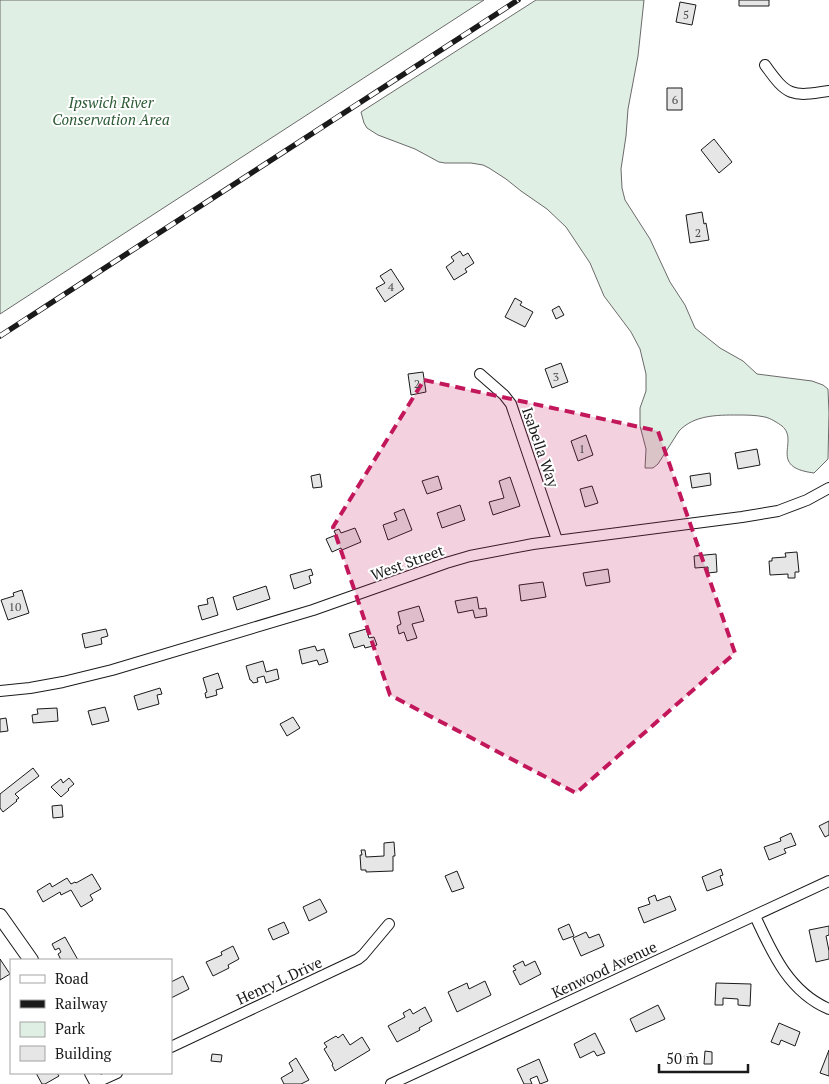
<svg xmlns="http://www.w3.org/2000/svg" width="829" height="1084" font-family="'PT Serif',serif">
  <rect width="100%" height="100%" fill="#fff"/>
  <path fill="#e0efe3" stroke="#6a6a6a" d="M0,0H484L0,314Z
    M536,0H644L638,56L628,109L626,136L621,169L622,188L625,200L650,239L670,282L685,305L695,328L720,348L743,361L757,374L812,381L823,385L828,389L829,413L828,459L814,473C767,467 800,441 782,426C778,423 770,418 765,417C756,415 746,415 737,415C717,415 694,415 679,431L658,464L653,468H645L646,449L640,426V408L646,391V374L640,349L631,332L604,296L590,263L566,227L547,209L521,191L506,179L489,168L483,165L471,163H445L439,162L415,149L378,135L367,128L364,123L361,112Z"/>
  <path fill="#e6e6e6" stroke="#1a1a1a" d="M739,0H769V6H739Z
    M680,2L696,5L692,25L676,22Z
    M667,88H682V110H667Z
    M714,139L732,162L719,173L701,150Z
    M702,212L704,224L706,223L709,240L690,243L686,215Z
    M460,251L463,256L468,253L474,263L465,269L467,272L454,280L446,267L454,261L451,257Z
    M391,269L404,289L385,302L376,288L385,283L380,276Z
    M515,298L522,302L520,305L533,312L525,327L505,317Z
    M559,306L564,315L556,319L552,310Z
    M561,363L568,382L552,388L545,369Z
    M423,372L426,392L411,395L408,374Z
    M586,435L593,455L578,461L571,441Z
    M757,449L760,465L738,469L735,453Z
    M710,473L711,485L692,488L690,476Z
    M320,474L322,487L313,488L311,476Z
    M438,476L442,489L427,494L422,481Z
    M510,477L520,506L493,515L489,502L504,498L499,481Z
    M592,486L598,503L585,507L580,489Z
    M460,505L465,520L442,528L437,513Z
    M404,509L412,530L388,540L383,525L397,520L394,513Z
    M355,528L361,542L342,550L341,548L332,552L326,539L336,535L334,531L339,529L341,533Z
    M797,552L799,572H795V578H788V574L770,575L769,561H772V558L786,557L785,553Z
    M716,554L717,572L708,573V567L695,568L694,556Z
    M311,569L313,575L309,576L311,583L294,589L290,575Z
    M608,569L610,582L586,586L583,573Z
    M543,582L546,597L521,601L519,585Z
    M266,586L270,599L237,610L233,597Z
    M22,590L29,613L8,620L1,600L14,596L13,593Z
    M213,597L218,615L202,620L198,606L208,604L207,599Z
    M477,597L479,609L486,608L487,616L475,618L473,610L458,613L455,601Z
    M419,606L424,621L412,624L417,638L407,641L404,632L399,634L397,626L401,624L398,612Z
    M106,629L108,636L101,638L102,644L85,648L82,634Z
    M366,629L369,638L374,637L377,645L365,648L364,645L354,648L349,634Z
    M315,646L317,651L324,649L328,662L319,665L317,660L302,664L299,650Z
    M263,661L266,672L277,669L279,679L266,683L264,676L257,678L258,682L253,683L251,680H250L246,666Z
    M218,673L223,688L216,690L217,695L206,698L205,693L207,692L203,678Z
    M160,688L162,694L157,695L159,704L138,710L134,696Z
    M105,707L109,721L92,725L88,711Z
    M57,708L58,721L33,723L32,715L38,714L37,709Z
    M293,717L300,728L287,736L280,724Z
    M6,718L8,731L0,732V719Z
    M33,768L39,776L15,794L19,798L16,800L17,801L3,812L0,808V794Z
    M69,778L74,784L68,789L69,790L61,797L51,787L61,779L63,783Z
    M62,805L63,817L53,818L52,806Z
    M829,821V835L825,837L819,826Z
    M791,833L796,845L784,849L786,853L769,860L764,847L781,841L780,838Z
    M394,842L395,856H393V871L366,872V870H361L360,855H362L361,850H365L366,857L384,856V843Z
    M721,869L723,875L720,876L723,885L707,891L702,877Z
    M457,871L464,888L452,892L445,876Z
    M92,874L101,889L90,895L93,900L81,907L71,890L61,895L60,892L43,902L37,891L50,883L52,887L67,878L71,884L75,882L76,883Z
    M655,895L657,901L670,896L676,910L644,923L638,908L650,904L648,898Z
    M320,899L327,912L309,921L303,907Z
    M284,922L289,933L273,940L268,929Z
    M569,924L574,936L563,940L558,929Z
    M829,926V935L826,936L829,951V959L816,962L809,930Z
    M586,932L589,938L599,934L604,946L581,956L573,938Z
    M65,937L78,960H61L58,954L61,952L59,948L55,950L52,944Z
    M233,946L239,959L228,965L229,968L213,976L206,962L222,955L221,952Z
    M0,959L10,974L0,980Z
    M523,961L525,966L535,961L541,974L520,985L513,971L516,970L513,966Z
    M183,976L189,989L171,998V982Z
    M485,981L491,995L457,1012L448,992L467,983L469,989Z
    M716,983L751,984L750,1006L738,1005V999L723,998V1005H715Z
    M658,1005L665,1019L636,1032L630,1019Z
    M425,1007L432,1021L419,1028L420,1030L397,1042L388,1026L405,1017L403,1013L410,1009L413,1014Z
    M779,1023L800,1032L795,1046L781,1040L779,1045L771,1042Z
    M595,1033L605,1053L597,1056L594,1051L580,1058L574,1044Z
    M343,1034L350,1045L362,1037L370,1050L335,1071L332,1065L333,1064L324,1049L327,1047L324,1043L336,1036L338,1038Z
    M829,1050V1076L820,1073Z
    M705,1051L712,1052V1064H704Z
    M692,1053L695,1059L693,1060L695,1063L689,1066L684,1056Z
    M212,1054L222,1055L221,1062L211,1061Z
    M296,1058L309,1080L301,1084H284L281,1078L293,1071L289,1063Z
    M539,1059L548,1081L540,1084L537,1076L530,1079L532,1084H524L517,1069Z
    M36,1073H57L59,1076L45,1084H42Z"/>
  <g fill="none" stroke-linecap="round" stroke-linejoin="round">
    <g stroke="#1a1a1a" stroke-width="12">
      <path id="minor" d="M765,65C787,96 791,97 829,91
        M480,374L504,395L511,404L557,540
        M0,691L30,688L63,682L112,670L313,610L446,563L470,556L533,544L742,517L778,511L807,500L829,488
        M755,916C772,953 789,992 829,1009
        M171,1047L358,959L363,955L389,924
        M97,1082L117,1073
        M391,1084L829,881"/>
    </g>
    <g stroke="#1a1a1a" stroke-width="16">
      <path id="tertiary" d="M0,916L31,960
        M92,1073L98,1084"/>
    </g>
    <use href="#minor" stroke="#fff" stroke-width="10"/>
    <use href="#tertiary" stroke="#fff" stroke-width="14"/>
    <g stroke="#1a1a1a" stroke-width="5.5">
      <path id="rail" d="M0,336L518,0"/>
    </g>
    <use href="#rail" stroke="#fff" stroke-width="4" stroke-dasharray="11" stroke-linecap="butt"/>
  </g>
  <path fill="#c2185b" fill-opacity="0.2" stroke="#c2185b" stroke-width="4" stroke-dasharray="10 6" stroke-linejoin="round" d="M424,380L658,431L735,653L576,793L390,695L333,527Z"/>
  <g text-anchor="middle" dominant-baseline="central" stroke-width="4" stroke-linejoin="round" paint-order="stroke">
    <g font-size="12" fill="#4d4d4d">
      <text x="686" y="14">5</text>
      <text x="675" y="99">6</text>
      <text x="698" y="232">2</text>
      <text x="391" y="286">4</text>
      <text x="556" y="376">3</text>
      <text x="417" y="383">2</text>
      <text x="582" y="448">1</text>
      <text x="15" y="606">10</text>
    </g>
    <g font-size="15" font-style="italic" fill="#2b5a34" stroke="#fff">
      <text x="111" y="102">Ipswich River<tspan x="111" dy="17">Conservation Area</tspan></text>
    </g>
    <g font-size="15" fill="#1a1a1a" stroke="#fff">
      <text transform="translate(541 447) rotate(71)">Isabella Way</text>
      <text transform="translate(407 562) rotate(-20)">West Street</text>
      <text transform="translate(604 969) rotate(-25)">Kenwood Avenue</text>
      <text transform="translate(279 980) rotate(-25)">Henry L Drive</text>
    </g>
  </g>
  <rect x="10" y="959" width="162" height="115" fill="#ffffff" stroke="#a3a3a3"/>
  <rect x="20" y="975" width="25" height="8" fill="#ffffff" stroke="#a3a3a3"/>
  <text x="55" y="984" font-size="15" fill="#1a1a1a">Road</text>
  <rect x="20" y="1000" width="25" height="8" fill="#1a1a1a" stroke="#a3a3a3"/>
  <text x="55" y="1009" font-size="15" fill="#1a1a1a">Railway</text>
  <rect x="20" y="1022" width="25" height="15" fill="#e0efe3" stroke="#a3a3a3"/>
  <text x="55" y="1034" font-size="15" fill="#1a1a1a">Park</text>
  <rect x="20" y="1046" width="25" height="15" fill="#e6e6e6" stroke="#a3a3a3"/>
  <text x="55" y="1059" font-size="15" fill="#1a1a1a">Building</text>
  <path d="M659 1064v8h89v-8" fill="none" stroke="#1a1a1a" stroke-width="2.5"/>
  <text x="666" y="1064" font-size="15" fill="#1a1a1a" stroke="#ffffff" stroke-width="4" paint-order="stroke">50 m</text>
</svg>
